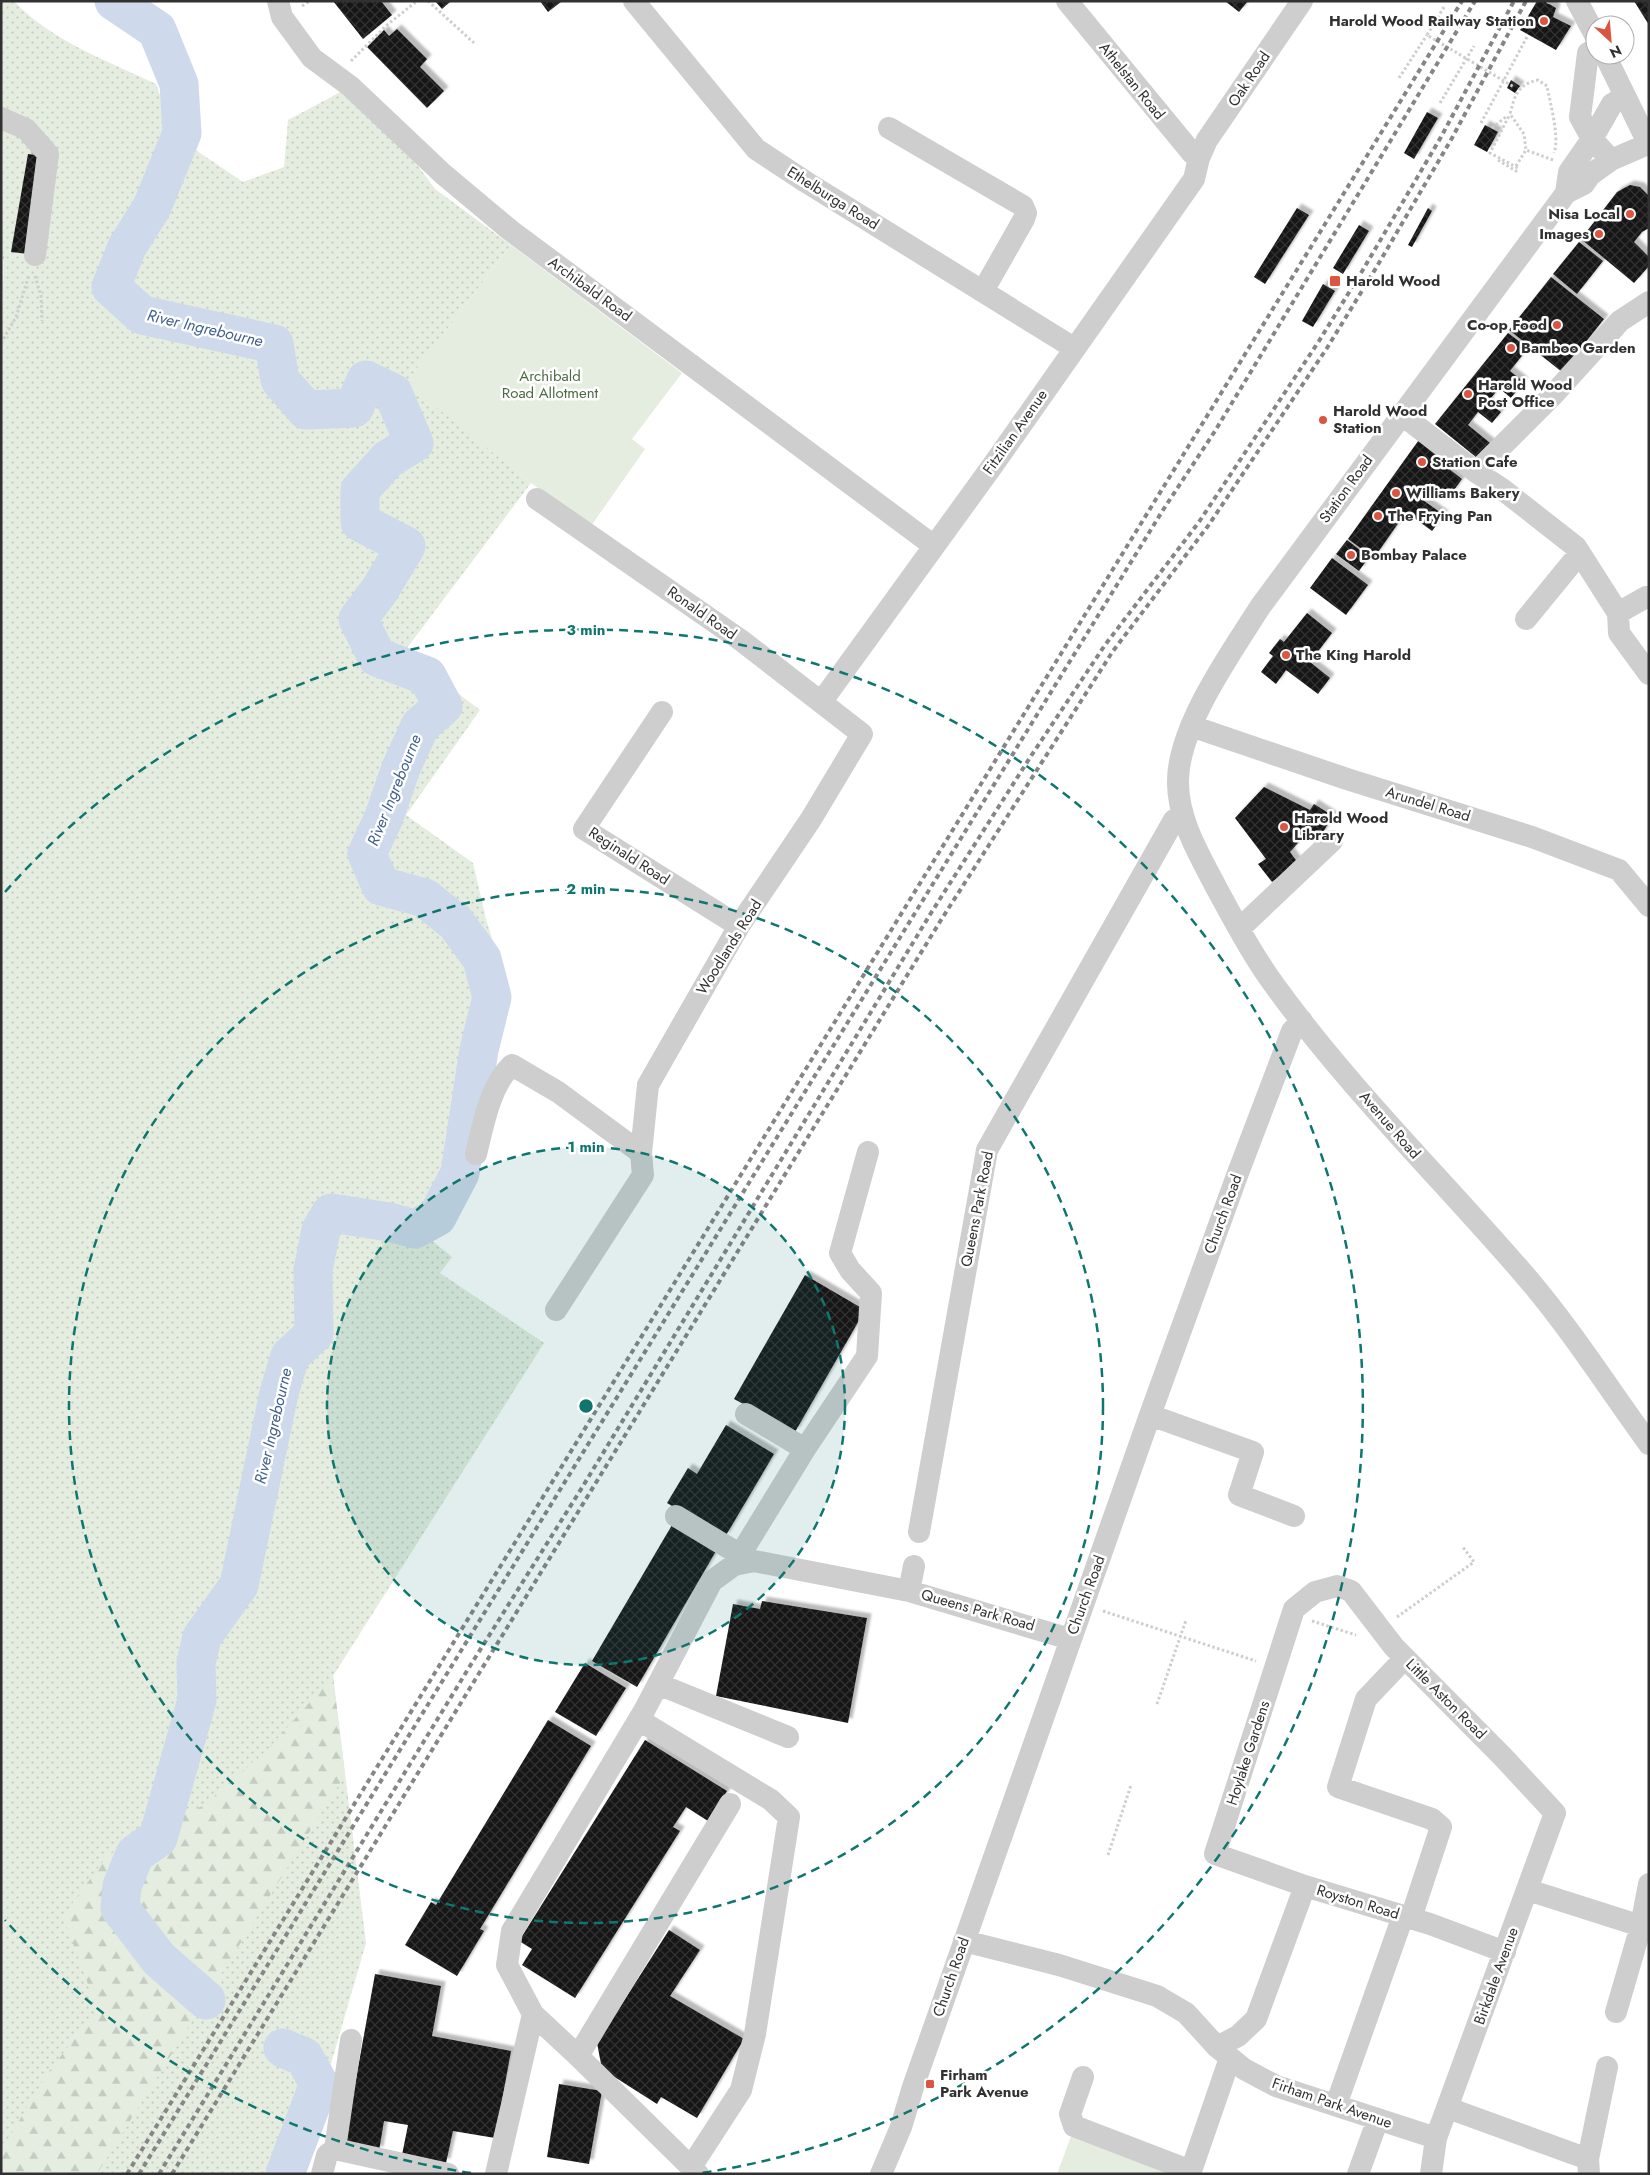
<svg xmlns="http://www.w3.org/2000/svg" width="1650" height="2175" font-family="Jost,sans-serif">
  <defs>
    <pattern id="grass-dots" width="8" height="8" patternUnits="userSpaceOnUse" patternTransform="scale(1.25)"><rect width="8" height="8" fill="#e4ede0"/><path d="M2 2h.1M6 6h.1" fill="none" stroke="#c4ccc1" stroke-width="1.8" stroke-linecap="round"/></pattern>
    <pattern id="forest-firs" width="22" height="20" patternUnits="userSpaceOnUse" patternTransform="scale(1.25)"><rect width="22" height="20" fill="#e4ede0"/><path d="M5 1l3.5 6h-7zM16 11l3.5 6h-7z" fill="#c4ccc1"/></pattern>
    <pattern id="building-cross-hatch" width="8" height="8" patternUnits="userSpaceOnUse" patternTransform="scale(1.25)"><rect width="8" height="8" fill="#181818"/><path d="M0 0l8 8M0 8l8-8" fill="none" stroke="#313131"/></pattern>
    <filter id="shadow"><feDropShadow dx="4.5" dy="-4.5" stdDeviation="1" flood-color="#0004"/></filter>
  </defs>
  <rect width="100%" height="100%" fill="#fff"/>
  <path fill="url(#grass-dots)" d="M1,1H14C51,41 108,61 156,84L171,126L200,153L243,182L284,167L288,120L348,88L388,125L435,189L511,245L407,382L531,483L404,652L480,710L406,815L473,863L486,919L510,997L464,1186L448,1219L430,1239L452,1257L440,1273L544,1343L333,1676L366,1943L299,2174H1V357L4,257L1,256Z"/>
  <path fill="url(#forest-firs)" d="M1,256H4L1,357Z
    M333,1676L345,1775L97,2174H1V2151L47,2074L97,2009L63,1916L107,1856L204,1805L268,1749Z"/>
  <path fill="#e4ede0" d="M511,245L682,373L632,439L645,449L591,526L531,483L406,383Z
    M1073,2131L1180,2174H1057Z"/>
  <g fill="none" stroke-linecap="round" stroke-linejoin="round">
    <path stroke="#ced9eb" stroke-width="39" d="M114,1L157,30L179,84L182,133L152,207L127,247L111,287L142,315L274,344L280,380L306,410L354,408L366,380L393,393L414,443L388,459L360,490V522L406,546L379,591L358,619L377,657L427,676L443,706L420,726L401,768L384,817L367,854L381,886L425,898L456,923L482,959L492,997L479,1050L460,1173L437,1217L415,1229L389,1222L331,1213L321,1230L313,1270L314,1334L290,1356L279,1393L239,1585L202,1637L196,1663L197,1700L158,1838L135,1854L122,1886L120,1908L159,1959L206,2000
      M283,2048L304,2057L319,2084L285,2174"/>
  </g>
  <path fill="url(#building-cross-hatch)" filter="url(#shadow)" d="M333,1H381L392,15L363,39Z
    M435,1H451L442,9Z
    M540,1H562L548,12Z
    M1225,1H1248L1239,12Z
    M1537,1H1544L1556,8L1553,17L1571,26L1556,50L1520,30Z
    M1634,1H1649V25Z
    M397,29L427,59L420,67L444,91L427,108L367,47L384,30L389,36Z
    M1511,80L1520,86L1515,93L1507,88Z
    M1427,112L1438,118L1414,159L1404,153Z
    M1485,125L1498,132L1487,152L1474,145Z
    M28,154L42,156L29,254L11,252Z
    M1630,185L1640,187L1649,196V228L1642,232L1634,242L1649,257V266L1634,283L1581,239L1617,192Z
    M1297,208L1309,215L1265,284L1254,277Z
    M1428,208L1432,211L1412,247L1408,245Z
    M1359,225L1369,231L1343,274L1333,268Z
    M1579,242L1603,261L1577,294L1553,274Z
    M1551,277L1604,319L1562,372L1509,330Z
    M1323,284L1335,291L1313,327L1302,321Z
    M1508,333L1528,348L1510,371L1524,382L1511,398L1499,388L1488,402L1501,412L1492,423L1478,412L1468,425L1495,447L1482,462L1435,424Z
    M1421,437L1449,458L1444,465L1462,479L1449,497L1430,483L1420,498L1444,515L1432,531L1406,512L1374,558L1348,539Z
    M1347,540L1369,557L1359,571L1336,554Z
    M1332,558L1368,585L1346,615L1310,588Z
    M1307,613L1332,633L1310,662L1330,678L1318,694L1286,670L1276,684L1261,672L1273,656L1269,653L1280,639L1284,642Z
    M1264,787L1310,810L1314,804L1333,816L1316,843L1304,836L1290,852L1298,863L1272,882L1258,864L1266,859L1235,818Z
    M805,1275L865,1310L795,1432L734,1399Z
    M726,1425L774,1454L725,1537L667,1503L688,1468L697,1474Z
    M672,1525L716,1551L637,1687L592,1661Z
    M762,1601L867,1618L848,1723L716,1696L733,1604L760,1609Z
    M585,1663L626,1688L596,1736L555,1712Z
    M548,1720L591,1746L480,1929L484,1931L457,1976L405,1945L431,1902L436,1905Z
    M645,1740L727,1791L708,1821L686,1807L673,1827L680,1831L575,1998L522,1965L532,1949L519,1941Z
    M669,1930L700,1950L670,1996L744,2039L697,2118L661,2097L657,2104L602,2069L597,2043Z
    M375,1974L441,1986L432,2036L511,2051L495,2138L453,2131L446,2163L402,2155L408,2125L384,2121L379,2151L344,2145Z
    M559,2084L602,2091L589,2164L547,2157Z"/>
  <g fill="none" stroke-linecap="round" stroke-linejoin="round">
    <path stroke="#cecece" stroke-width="3" stroke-dasharray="2.5 2.5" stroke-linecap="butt" d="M428,1L474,43
      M1547,3L1549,1
      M302,6L310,1
      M1444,7L1427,35L1514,87
      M351,61L387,25L417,1
      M1399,78L1427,35
      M1440,103L1474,46
      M1481,123L1528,35
      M1492,128L1507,116
      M1498,160L1516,171L1518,168L1490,153L1510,114
      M1553,160L1526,150L1524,134L1510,114C1515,95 1517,85 1538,80L1547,86C1550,103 1560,137 1554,153
      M1516,166L1526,150
      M35,276L41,296L42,321
      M1,343L16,317L29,275
      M1103,1611L1256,1661
      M1397,1617L1474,1562L1462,1546
      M1312,1621L1356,1635
      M1157,1704L1186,1620
      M1108,1855L1131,1785"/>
    <path stroke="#cecece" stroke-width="22" d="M278,1L282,17L312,58L350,86L443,174L510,230L934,546
      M634,1L756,149L806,182L1074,348
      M1067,1L1192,153L1199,158
      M1577,1L1595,35
      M1595,49L1588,53L1580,117L1592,139L1611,160
      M1605,55L1649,145
      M1624,97L1612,104L1592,139L1569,172L1566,193L1260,607C1231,653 1179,725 1178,780C1177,819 1200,856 1217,889C1235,922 1253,956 1275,986C1351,1091 1444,1181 1528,1279C1572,1331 1609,1389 1649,1444
      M1,118L26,129L48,154L35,255
      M889,128L1023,206L1026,213L1024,219L983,291
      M1566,193L1584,184L1590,175L1611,160L1648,144
      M1401,414L1476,472L1502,489L1576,547L1618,613L1619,633L1649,674
      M1476,472L1552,396L1620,321L1649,302
      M537,499L742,641L862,734L811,819L739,926L648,1085L641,1153L643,1175L556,1310
      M1618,613L1646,597H1649
      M1526,619L1580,553
      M822,701L993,465L1194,179L1199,158L1207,140L1302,1
      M662,712L584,829L739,926
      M1191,726L1347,779L1532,837L1619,870L1649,906
      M1239,929L1332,841
      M476,1154C483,1126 490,1085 512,1065L558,1092L641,1153
      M746,1414L805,1449
      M1150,1415L1253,1452L1239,1495L1294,1516
      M676,1516L739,1554
      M919,1532L987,1150L1174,820L1182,815
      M734,1565L805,1449L867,1356L871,1293L850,1270L840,1253L868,1152
      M909,1591L914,1566
      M1405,1658L1366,1699L1338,1787L1432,1819L1441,1827L1411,1918
      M658,1684L788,1737
      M639,1720L771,1800L789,1817L755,2034L741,2090L691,2167
      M1305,1886L1215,1854L1294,1609L1315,1592L1337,1586L1351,1591L1394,1647L1503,1757L1555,1813L1436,2138L1431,2174
      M1528,1890L1641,1926L1616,2012
      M1641,1926L1649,1884
      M964,1941L1059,1965L1157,1996L1186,2013L1217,2047L1244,2069L1276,2086L1436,2138
      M1217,2047L1238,2036L1256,2019L1305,1886L1430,1924L1505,1952
      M578,2056L730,1804
      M1083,2077L1070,2114L1074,2126L1191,2171L1230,2058
      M1336,2105L1403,1916
      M1448,2108L1588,2159L1589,2174
      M335,2149L448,2174
      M1588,2159L1607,2067
      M322,2174L327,2155L335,2149L351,2040
      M496,2174L533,2014
      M698,2174L578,2056L533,2014L507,1965L512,1931L644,1711L712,1581L734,1565L754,1561L909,1591L1070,1639
      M881,2174L901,2127L913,2087L1150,1415L1238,1173L1292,1031L1302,1021
      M1358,2174L1378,2119"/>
    <path stroke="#868686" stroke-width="4" stroke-dasharray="5 4" stroke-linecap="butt" d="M127,2174L1462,1
      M139,2174L1163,510L1215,431L1475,1
      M159,2174L470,1666L583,1486L931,913L1031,756L1105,645L1199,522L1319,341L1364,268L1441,137L1514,1
      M172,2174L941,920L1113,651L1208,526L1327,348L1376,268L1452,138L1526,1"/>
  </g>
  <circle cx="586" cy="1406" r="259" fill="#0f766e" fill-opacity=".12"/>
  <g fill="none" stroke="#0f766e" stroke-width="2.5" stroke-dasharray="9 6">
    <circle cx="586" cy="1406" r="259"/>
    <circle cx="586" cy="1406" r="517"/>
    <path d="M471 2173A776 776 0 0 1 5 1920M5 892A776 776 0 1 1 701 2173"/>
  </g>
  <g fill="#da5641" stroke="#fff" stroke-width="2">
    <circle cx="1544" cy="21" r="5"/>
    <circle cx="1630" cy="214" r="5"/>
    <circle cx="1599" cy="234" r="5"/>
    <rect x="1329" y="275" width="12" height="12" rx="2.5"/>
    <circle cx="1557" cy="325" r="5"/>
    <circle cx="1511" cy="348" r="5"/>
    <circle cx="1468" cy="394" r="5"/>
    <circle cx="1323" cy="420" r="5"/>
    <circle cx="1422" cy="462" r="5"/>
    <circle cx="1396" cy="493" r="5"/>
    <circle cx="1378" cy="516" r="5"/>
    <circle cx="1351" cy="555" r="5"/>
    <circle cx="1286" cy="655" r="5"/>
    <circle cx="1284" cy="827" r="5"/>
    <rect x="925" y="2079" width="10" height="10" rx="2.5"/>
  </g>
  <g text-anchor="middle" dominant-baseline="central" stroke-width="5" stroke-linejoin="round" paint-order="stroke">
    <g font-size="15" font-weight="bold" fill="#313131" stroke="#fff" text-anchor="start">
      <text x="1534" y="21" text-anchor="end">Harold Wood Railway Station</text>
      <text x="1620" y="214" text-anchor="end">Nisa Local</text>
      <text x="1589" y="234" text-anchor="end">Images</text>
      <text x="1346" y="281">Harold Wood</text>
      <text x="1547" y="325" text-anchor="end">Co-op Food</text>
      <text x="1521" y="348">Bamboo Garden</text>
      <text x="1478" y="385">Harold Wood<tspan x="1478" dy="17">Post Office</tspan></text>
      <text x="1333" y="411">Harold Wood<tspan x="1333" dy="17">Station</tspan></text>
      <text x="1432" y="462">Station Cafe</text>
      <text x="1406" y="493">Williams Bakery</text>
      <text x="1388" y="516">The Frying Pan</text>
      <text x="1361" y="555">Bombay Palace</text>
      <text x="1296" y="655">The King Harold</text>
      <text x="1294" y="818">Harold Wood<tspan x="1294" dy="17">Library</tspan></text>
      <text x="940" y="2075">Firham<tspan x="940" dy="17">Park Avenue</tspan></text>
    </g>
    <g font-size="15" fill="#313131" stroke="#fff">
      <text transform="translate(1249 79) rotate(-56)">Oak Road</text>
      <text transform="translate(1132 81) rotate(51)">Athelstan Road</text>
      <text transform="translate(833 198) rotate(32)">Ethelburga Road</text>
      <text transform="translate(590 289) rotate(36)">Archibald Road</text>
      <text transform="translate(1015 432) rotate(-55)">Fitzilian Avenue</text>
      <text transform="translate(1346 489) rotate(-54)">Station Road</text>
      <text transform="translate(702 613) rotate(35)">Ronald Road</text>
      <text transform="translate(1428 804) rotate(17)">Arundel Road</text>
      <text transform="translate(629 856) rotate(33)">Reginald Road</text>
      <text transform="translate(729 947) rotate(-58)">Woodlands Road</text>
      <text transform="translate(1390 1125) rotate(49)">Avenue Road</text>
      <text transform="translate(977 1209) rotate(-79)">Queens Park Road</text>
      <text transform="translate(1223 1214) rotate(-70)">Church Road</text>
      <text transform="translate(1086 1595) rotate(-70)">Church Road</text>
      <text transform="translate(978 1610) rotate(16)">Queens Park Road</text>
      <text transform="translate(1446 1699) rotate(45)">Little Aston Road</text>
      <text transform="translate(1248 1753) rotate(-72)">Hoylake Gardens</text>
      <text transform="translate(1358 1902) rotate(17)">Royston Road</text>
      <text transform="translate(1496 1976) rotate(-70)">Birkdale Avenue</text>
      <text transform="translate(951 1977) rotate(-71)">Church Road</text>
      <text transform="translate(1332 2103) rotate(19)">Firham Park Avenue</text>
    </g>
    <g font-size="15" fill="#4b6a41" stroke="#fff">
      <text x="550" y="376">Archibald<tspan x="550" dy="17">Road Allotment</tspan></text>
    </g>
    <g font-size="16" font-style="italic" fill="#43618f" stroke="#fff">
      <text transform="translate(205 328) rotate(13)">River Ingrebourne</text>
      <text transform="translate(394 790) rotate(-68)">River Ingrebourne</text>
      <text transform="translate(273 1426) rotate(-77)">River Ingrebourne</text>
    </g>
  </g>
  <circle cx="586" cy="1406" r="8" fill="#0f766e" stroke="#fff" stroke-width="2.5"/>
  <g font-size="15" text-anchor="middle" font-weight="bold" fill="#0f766e" stroke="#fff" stroke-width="5" stroke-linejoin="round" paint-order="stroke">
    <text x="586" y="635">3 min</text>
    <text x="586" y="894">2 min</text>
    <text x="586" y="1152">1 min</text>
  </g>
  <rect width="1650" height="2175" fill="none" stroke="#313131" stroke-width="5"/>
  <g transform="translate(1610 40) rotate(154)"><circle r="24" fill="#ffffff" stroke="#adadad"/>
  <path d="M0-4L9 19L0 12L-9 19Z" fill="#da5641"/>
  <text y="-8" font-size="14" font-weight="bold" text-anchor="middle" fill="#313131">N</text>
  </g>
</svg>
